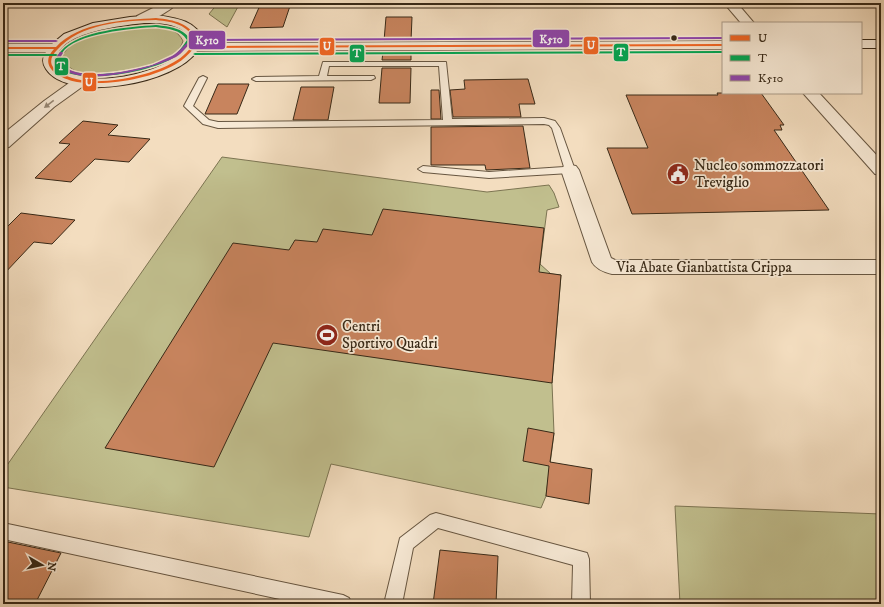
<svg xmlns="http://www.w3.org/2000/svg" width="884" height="607" font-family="'IM FELL DW Pica',serif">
  <rect width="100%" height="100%" fill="#f3ddbf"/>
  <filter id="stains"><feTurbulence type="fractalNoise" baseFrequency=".005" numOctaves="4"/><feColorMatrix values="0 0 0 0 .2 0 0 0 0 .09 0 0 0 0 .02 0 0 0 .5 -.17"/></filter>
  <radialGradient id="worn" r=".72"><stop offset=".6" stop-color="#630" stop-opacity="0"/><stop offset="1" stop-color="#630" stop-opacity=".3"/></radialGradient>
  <path fill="#c1bf8e" stroke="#7c7452" d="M218,3H240L227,27L209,14Z
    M133,24C150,24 174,23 183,41C174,75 70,92 62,56C76,32 107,27 133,24Z
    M222,157L487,192L549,185L554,193L559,207L547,210L540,264L551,274L561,275L552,383L554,433L546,496L541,508L331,464L309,537L3,487V471Z
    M675,506L881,514V604H680Z"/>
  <path fill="#c8845e" stroke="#382917" d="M261,3H291L283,27L250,28Z
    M386,17H412L411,41H384Z
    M383,52H411V60H382Z
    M382,68H411L410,103H379Z
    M528,79L535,104H519L521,117H453L450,90L465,89L464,80Z
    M218,84H249L237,114H205Z
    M301,87H334L328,120H293Z
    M431,90H439L441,119H431Z
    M717,93H761L784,125H780L782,130H774L829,210L632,214L607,148H648L626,95H718Z
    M83,121L118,125L108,135L150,139L129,162L95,159L71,182L35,178L70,144L59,143Z
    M523,126L530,168L486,170L485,165H431V127Z
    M383,209L544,228L539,272L561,275L552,383L273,343L214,467L105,448L233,243L289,250L295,240L317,242L323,229L372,235Z
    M21,213L75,220L52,244L34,242L3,275V231Z
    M528,428L554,433L550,462L592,469L589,504L546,496L549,466L523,461Z
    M3,541L61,553L35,604H3Z
    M440,550L498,556L496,604H433Z"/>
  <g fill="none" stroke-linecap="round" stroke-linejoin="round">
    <g stroke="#675641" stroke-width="2">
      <path id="lane" d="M323,62H446L452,119L544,118L555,121L560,128L575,170L570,173L489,178L423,172L418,169L423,166L489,172L564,167L552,128L549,125L544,124L218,128L203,124L184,106L199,78L203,76L207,78L193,106L209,120L218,122L443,120L439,66H329L327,76H374L375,78L371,80L256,81L252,79L256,77L319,76Z
        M436,513L587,553L589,559L590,604H572L573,565L438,528L413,548L402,604H384L400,538L430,515Z
        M3,523L343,595L349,598L352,604H303L3,539Z"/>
    </g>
    <g stroke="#675641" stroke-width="2">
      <path id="street" d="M163,3H177C171,11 147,24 137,22L136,19L137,16Z
        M724,3H737L754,23H741Z
        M81,77L86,78L88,81L86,84L54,107L9,147L3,148V134L44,101L76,78Z
        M803,93H819L881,160V175L875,174Z
        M570,165L576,166L579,170L611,258L615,260H881V274H612C604,272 596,269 592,262L561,170L564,166Z"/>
    </g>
    <g stroke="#382917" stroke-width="2">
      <path id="secondary" d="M156,15C176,18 196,20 204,41L203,43L723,41V49L197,51C177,83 69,104 46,69C42,63 42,58 46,52H3V44H52L64,34L93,23L130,17ZM144,23C161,23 184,23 190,41C188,44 186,49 183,51C160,75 84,91 58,66C47,33 125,25 144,23Z
        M861,40H881V48H861Z"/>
    </g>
    <use href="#lane" fill="#f7e9d5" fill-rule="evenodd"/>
    <use href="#street" fill="#f7e9d5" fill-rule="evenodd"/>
    <use href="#secondary" fill="#f7e9d5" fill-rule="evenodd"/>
    <g stroke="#f7e9d5" stroke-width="3">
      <path id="bus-1" d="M156,18C175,20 189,23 199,41L195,46L723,44V46L194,48C189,54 183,60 176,64C154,77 119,84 93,83C88,83 82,83 77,82C61,79 37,67 54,49H3V47H56C79,22 124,20 156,18ZM156,20C174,22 187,24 195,41C190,50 183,57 174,62C149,77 85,91 60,72C57,71 54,69 53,67C49,61 52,55 57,50C81,23 122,21 156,20Z"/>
    </g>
    <g stroke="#f7e9d5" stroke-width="3">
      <path id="bus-2" d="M156,25C170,27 182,27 191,40C187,46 182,52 176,56C156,71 87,84 64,71C61,69 58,65 55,62C57,58 58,54 61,51C79,30 130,27 156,25ZM156,27C168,29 180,29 187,40C183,46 179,52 173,56C151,70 92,80 68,70C64,68 62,65 59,62C60,59 61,56 62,53C74,33 134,28 156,27Z
        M723,51V53L195,55L193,54L195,53Z
        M3,54H56L58,55L56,56H3Z"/>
    </g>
    <g stroke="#f7e9d5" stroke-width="3">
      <path id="bus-3" d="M723,37V39L194,41C187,45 183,53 176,57C152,69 82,88 60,67C58,65 57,62 55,59L60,52H62L63,53L59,59C70,85 131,71 152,65C159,62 165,59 172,56C180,52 185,42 194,39Z
        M3,40H56L58,41L56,42H3Z"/>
    </g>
    <use href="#bus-1" fill="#f26522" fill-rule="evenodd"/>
    <use href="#bus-2" fill="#00a651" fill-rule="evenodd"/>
    <use href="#bus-3" fill="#8e44ad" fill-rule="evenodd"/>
  </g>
  <defs><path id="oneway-solid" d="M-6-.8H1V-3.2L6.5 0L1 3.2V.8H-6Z"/></defs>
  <use fill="#988976" href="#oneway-solid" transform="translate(49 104) rotate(142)"/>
  <defs>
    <g id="civic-disc" transform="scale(1.15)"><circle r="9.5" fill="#8f2418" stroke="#f7e9d5"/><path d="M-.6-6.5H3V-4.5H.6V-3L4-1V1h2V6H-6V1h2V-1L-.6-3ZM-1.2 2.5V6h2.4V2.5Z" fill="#fff"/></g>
    <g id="stadium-disc" transform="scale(1.15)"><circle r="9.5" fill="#8f2418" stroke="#f7e9d5"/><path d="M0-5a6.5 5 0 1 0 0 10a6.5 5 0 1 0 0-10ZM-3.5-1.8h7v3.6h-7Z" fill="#fff"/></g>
  </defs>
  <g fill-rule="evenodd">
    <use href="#civic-disc" x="678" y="174"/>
    <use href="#stadium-disc" x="327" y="335"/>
  </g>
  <circle fill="#382917" stroke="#f7e9d5" stroke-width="1.5" cx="674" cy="38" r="3.5"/>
  <g text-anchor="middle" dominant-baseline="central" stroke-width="3.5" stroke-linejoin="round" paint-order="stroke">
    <g font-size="15" fill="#382917" stroke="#f7e9d5" text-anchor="start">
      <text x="694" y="165">Nucleo sommozzatori<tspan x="694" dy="17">Treviglio</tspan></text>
      <text x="342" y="326">Centri<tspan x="342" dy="17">Sportivo Quadri</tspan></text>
    </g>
    <g font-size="15" fill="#382917" stroke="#f7e9d5">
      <text x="704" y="267">Via Abate Gianbattista Crippa</text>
    </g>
  </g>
  <g stroke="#f7e9d5" stroke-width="1.5">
    <rect x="532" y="29" width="38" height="19" rx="4" fill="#8e44ad"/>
    <rect x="188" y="30" width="38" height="20" rx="4" fill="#8e44ad"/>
    <rect x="583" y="36" width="16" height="19" rx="4" fill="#f26522"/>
    <rect x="319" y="37" width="16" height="19" rx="4" fill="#f26522"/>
    <rect x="613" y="43" width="16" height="19" rx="4" fill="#00a651"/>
    <rect x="349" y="44" width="16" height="19" rx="4" fill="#00a651"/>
    <rect x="54" y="57" width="15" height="19" rx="4" fill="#00a651"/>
    <rect x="82" y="72" width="15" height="20" rx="4" fill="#f26522"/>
  </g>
  <g font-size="11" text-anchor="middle" font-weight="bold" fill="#fff">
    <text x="551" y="43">K510</text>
    <text x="207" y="44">K510</text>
    <text x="591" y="49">U</text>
    <text x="327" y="50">U</text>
    <text x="621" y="56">T</text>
    <text x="357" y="57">T</text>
    <text x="61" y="70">T</text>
    <text x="89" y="86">U</text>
  </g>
  <rect width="884" height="607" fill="none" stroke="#f3ddbf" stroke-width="16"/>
  <rect x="4" y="4" width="876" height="599" fill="none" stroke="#382917" stroke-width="2"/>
  <rect x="8" y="8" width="868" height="591" fill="none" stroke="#382917"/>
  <rect x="722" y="22" width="140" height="72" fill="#f7e9d5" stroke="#ab9c89"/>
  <rect x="730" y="35" width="20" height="6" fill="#f26522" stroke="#ab9c89"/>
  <text x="758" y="42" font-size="12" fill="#382917">U</text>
  <rect x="730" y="55" width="20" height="6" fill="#00a651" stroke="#ab9c89"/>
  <text x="758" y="62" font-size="12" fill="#382917">T</text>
  <rect x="730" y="75" width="20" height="6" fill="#8e44ad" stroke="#ab9c89"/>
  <text x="758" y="82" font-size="12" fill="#382917">K510</text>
  <g transform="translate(42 565) rotate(99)" stroke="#f7e9d5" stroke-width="3" paint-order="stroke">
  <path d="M0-3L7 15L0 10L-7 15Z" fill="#382917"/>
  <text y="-6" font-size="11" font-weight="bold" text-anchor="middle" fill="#382917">N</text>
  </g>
  <rect width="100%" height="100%" filter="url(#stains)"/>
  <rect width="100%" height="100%" fill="url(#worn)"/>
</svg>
